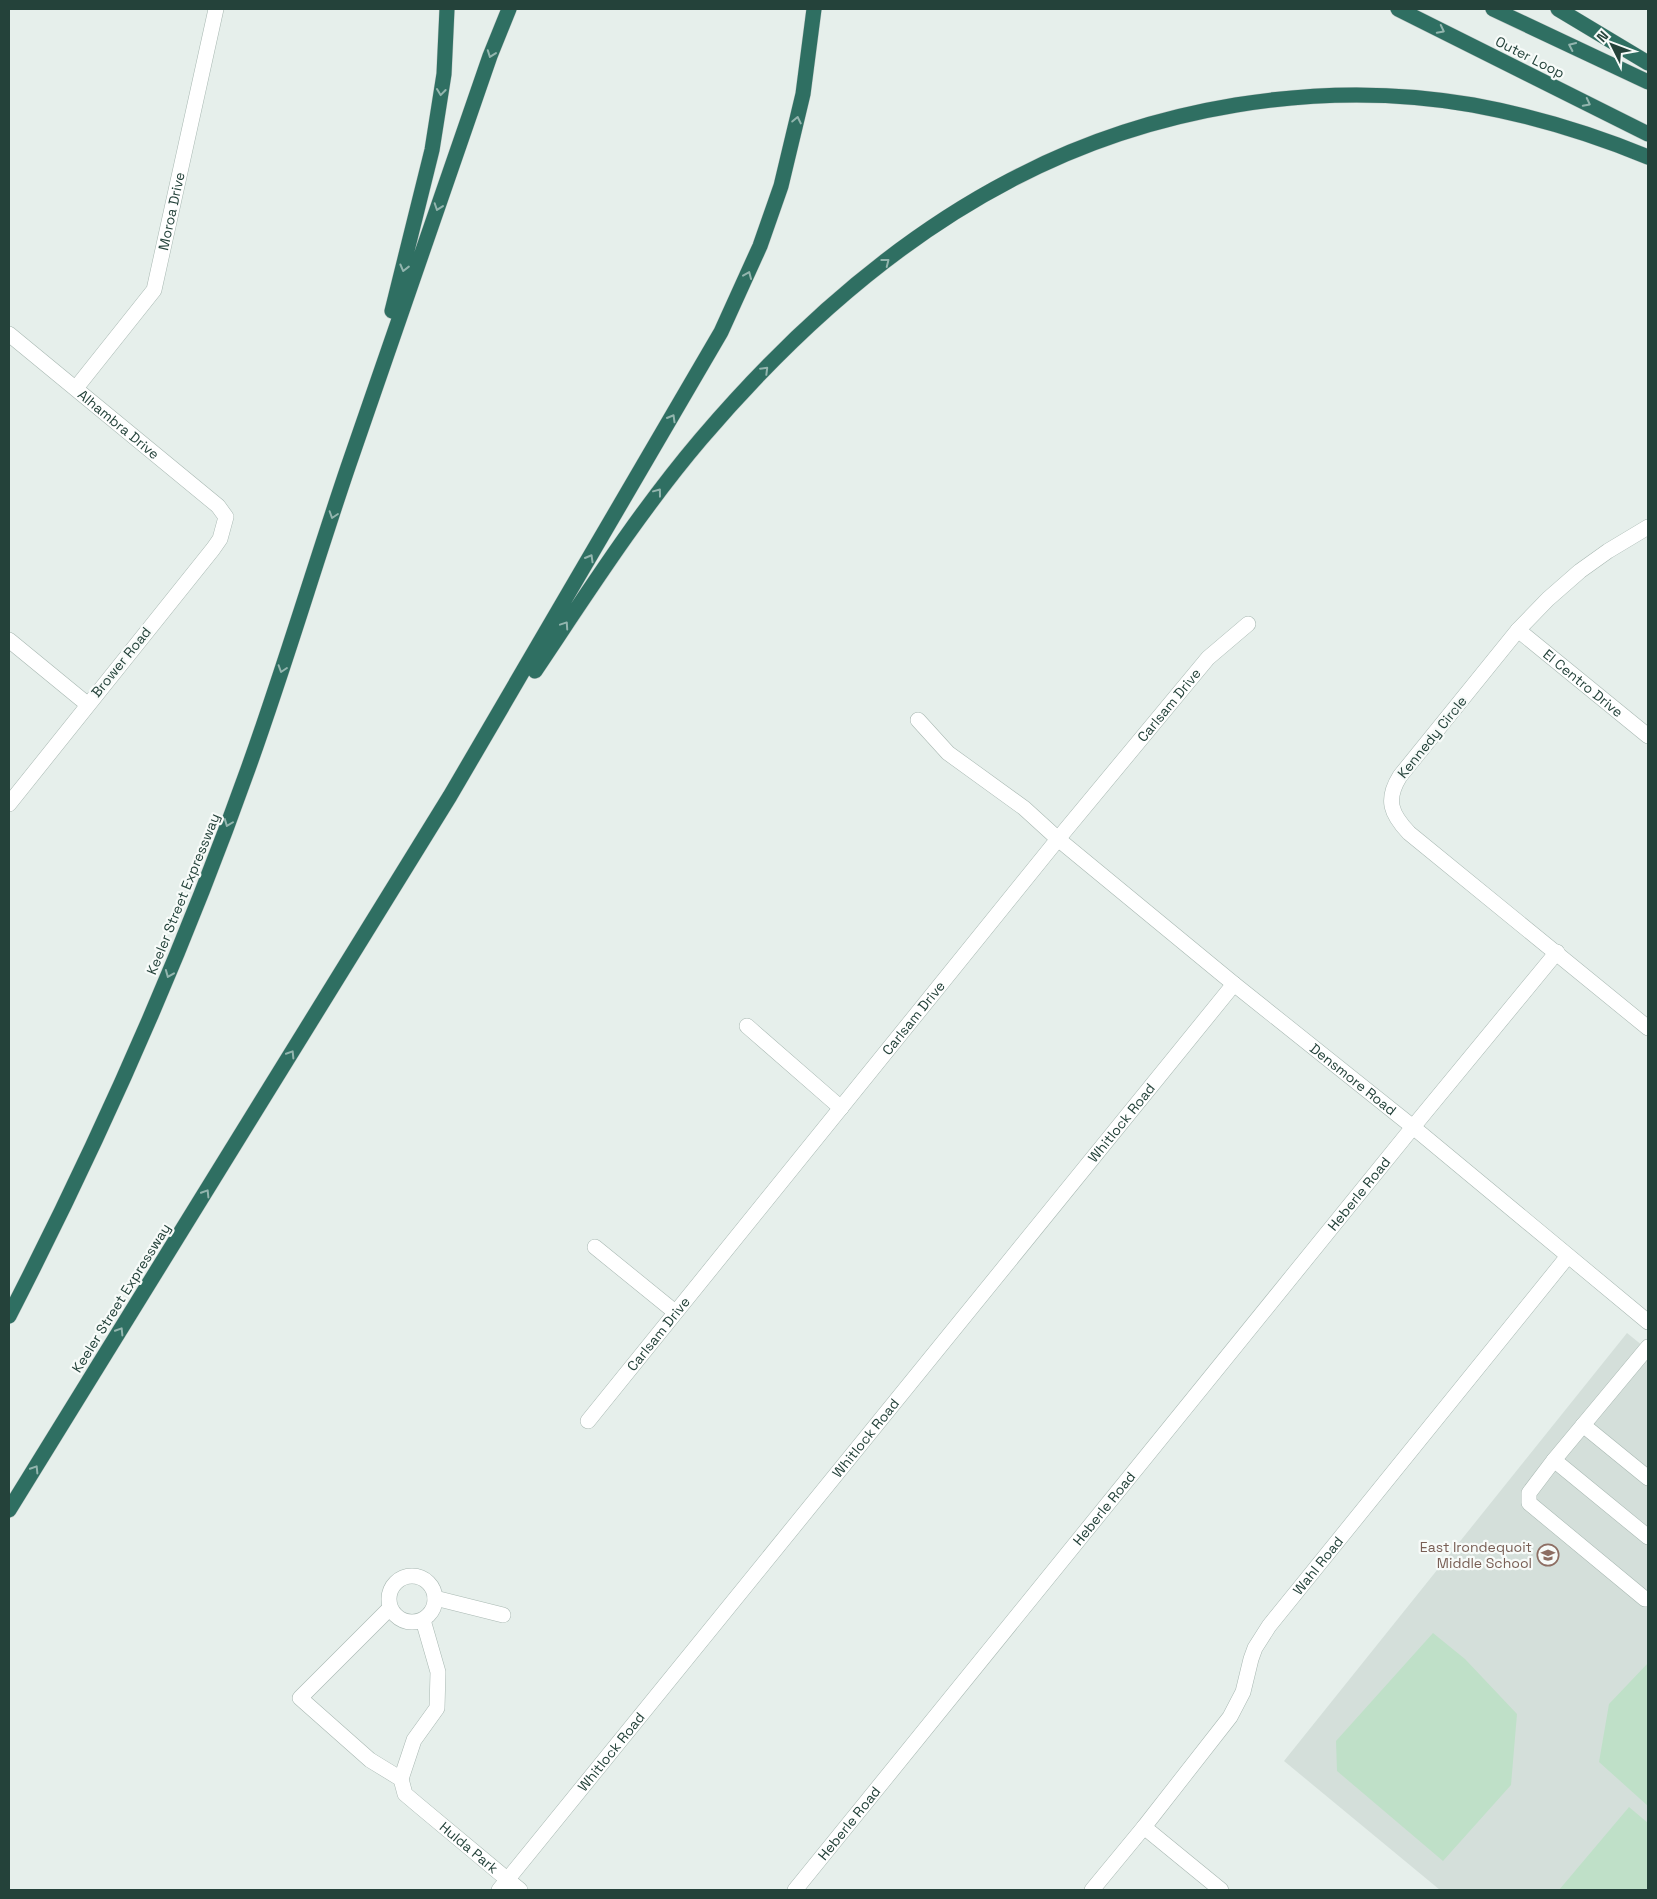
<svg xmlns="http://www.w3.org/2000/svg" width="1657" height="1899" font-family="'Space Grotesk',sans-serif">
  <rect width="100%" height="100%" fill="#e6efeb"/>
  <path fill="#d4dfda" d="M1627,1333L1648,1350V1890H1440L1284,1761Z"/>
  <path fill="#bfe0c8" d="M1433,1633L1465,1659L1517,1714L1511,1785L1443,1861L1337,1771L1336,1741Z
    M1648,1663V1806L1599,1762L1609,1704Z
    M1629,1807L1648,1823V1890H1559Z"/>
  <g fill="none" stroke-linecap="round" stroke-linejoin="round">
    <g stroke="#a8b8b2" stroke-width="16">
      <g id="minor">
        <path id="s1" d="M9,334L218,506L226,517L220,539L213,549L9,804"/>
        <path id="s2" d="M76,388L154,290L216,9"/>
        <path d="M1648,527L1608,551L1580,571L1548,599L1518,630L1400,776C1385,800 1391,814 1409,833L1648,1028"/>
        <path id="s3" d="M1518,630L1648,736"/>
        <path d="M9,640L87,704"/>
        <path id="s4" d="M918,720L948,753L1024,808L1058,839L1234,984L1413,1127L1648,1322"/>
        <path d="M747,1026L841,1108"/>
        <path d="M595,1247L675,1312"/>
        <path d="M1648,1347L1554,1460L1529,1493V1503L1645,1599H1648"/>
        <path id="s5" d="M588,1421L1058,839L1208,658L1248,624"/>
        <path d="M1583,1425L1648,1478"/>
        <path d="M1554,1460L1648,1537"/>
        <circle cx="412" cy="1599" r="23"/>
        <path d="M435,1598L503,1615"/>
        <path id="s6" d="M390,1608L300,1698L370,1760L401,1779L405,1794L418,1805L520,1890"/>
        <path d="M401,1779L414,1740L437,1708L438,1672L423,1620"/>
        <path d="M1144,1827L1221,1890"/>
        <path id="s7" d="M499,1890L1234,984"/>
        <path id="s8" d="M795,1890L1413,1127L1557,952"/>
        <path id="s9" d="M1092,1890L1144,1827L1230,1717L1243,1692L1251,1659L1255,1648L1269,1626L1568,1256"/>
      </g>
    </g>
    <g stroke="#c2cac8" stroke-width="16">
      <path id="highway" d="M1398,9L1648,134
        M1493,9L1648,82
        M1558,9L1648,63
        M392,311L432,150L444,74L447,9
        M535,671C588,592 639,512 701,439C788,337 892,242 1011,180C1149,107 1319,78 1473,105C1533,116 1592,134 1648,157
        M9,1316C100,1139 181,957 248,769C284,669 314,567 348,467C395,329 443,193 490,56L509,9
        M9,1510L450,796L721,332L760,246L781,186L803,94L814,9"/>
    </g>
    <use href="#minor" stroke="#fff" stroke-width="15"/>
    <use href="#highway" stroke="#2f6f62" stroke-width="15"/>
  </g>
  <defs><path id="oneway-chevron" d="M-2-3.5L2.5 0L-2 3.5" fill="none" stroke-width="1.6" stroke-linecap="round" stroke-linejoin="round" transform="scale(1.25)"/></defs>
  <g stroke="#93b5ae">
    <use href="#oneway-chevron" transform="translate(1441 30) rotate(27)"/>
    <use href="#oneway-chevron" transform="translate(1572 46) rotate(-155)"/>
    <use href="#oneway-chevron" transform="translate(491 54) rotate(110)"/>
    <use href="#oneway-chevron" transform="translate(441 92) rotate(97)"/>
    <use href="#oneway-chevron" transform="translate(1587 103) rotate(27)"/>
    <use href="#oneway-chevron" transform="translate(797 120) rotate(-78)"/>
    <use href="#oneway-chevron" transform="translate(438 207) rotate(109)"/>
    <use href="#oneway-chevron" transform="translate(886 262) rotate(-38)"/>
    <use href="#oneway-chevron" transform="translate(404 268) rotate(104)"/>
    <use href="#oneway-chevron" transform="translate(748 275) rotate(-67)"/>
    <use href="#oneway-chevron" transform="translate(765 370) rotate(-45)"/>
    <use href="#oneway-chevron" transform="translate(672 418) rotate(-60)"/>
    <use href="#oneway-chevron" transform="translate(658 492) rotate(-53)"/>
    <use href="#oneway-chevron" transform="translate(333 515) rotate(108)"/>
    <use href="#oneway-chevron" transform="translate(590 558) rotate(-60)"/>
    <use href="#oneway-chevron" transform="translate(565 625) rotate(-56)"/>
    <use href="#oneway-chevron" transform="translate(282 669) rotate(108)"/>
    <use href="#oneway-chevron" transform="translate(228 823) rotate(111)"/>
    <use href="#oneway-chevron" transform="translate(169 974) rotate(112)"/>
    <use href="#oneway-chevron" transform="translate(291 1054) rotate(-58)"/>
    <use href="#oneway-chevron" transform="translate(206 1193) rotate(-58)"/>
    <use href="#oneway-chevron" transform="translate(120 1331) rotate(-58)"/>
    <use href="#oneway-chevron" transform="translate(35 1469) rotate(-58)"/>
  </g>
  <defs>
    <g id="school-ring" transform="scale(1.125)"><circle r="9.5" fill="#f7fbf9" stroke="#8d6e63" stroke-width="1.5"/><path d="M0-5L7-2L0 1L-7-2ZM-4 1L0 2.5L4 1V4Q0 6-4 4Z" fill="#8d6e63"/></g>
  </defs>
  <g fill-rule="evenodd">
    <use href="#school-ring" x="1548" y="1555"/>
  </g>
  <g text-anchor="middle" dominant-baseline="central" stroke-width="4.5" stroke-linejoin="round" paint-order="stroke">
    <g font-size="14" fill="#24423a" stroke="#f7fbf9">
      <text transform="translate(1530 57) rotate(27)">Outer Loop</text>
      <text stroke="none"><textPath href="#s2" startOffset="206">Moroa Drive</textPath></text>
      <text stroke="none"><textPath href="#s1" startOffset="142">Alhambra Drive</textPath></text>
      <text transform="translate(121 662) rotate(-51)">Brower Road</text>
      <text stroke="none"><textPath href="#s3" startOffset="84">El Centro Drive</textPath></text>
      <text stroke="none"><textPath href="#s5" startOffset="922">Carlsam Drive</textPath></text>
      <text transform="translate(1432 737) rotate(-51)">Kennedy Circle</text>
      <text transform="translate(183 894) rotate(-68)">Keeler Street Expressway</text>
      <text stroke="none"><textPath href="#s5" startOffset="518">Carlsam Drive</textPath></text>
      <text stroke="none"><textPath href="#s4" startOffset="565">Densmore Road</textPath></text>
      <text stroke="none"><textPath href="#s7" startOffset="988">Whitlock Road</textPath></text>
      <text stroke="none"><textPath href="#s8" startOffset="896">Heberle Road</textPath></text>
      <text transform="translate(121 1298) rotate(-58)">Keeler Street Expressway</text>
      <text stroke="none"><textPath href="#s5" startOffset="112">Carlsam Drive</textPath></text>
      <text stroke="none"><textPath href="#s7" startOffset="582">Whitlock Road</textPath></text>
      <text stroke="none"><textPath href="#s8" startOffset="491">Heberle Road</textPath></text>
      <text stroke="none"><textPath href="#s9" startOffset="399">Wahl Road</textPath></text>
      <text stroke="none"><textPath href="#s7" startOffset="178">Whitlock Road</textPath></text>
      <text stroke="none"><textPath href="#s8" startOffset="86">Heberle Road</textPath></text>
      <text stroke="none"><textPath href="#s6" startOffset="356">Hulda Park</textPath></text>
    </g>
    <g font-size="14" fill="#785e54" stroke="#f7fbf9" text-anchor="end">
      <text x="1532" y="1547">East Irondequoit<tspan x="1532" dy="16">Middle School</tspan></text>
    </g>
  </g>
  <rect width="1657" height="1899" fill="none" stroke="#24423a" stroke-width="20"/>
  <g transform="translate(1612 45) rotate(312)" stroke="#f7fbf9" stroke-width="4" paint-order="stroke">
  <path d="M0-4L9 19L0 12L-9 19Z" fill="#24423a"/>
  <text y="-8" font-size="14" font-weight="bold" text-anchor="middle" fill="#24423a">N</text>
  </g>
</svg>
